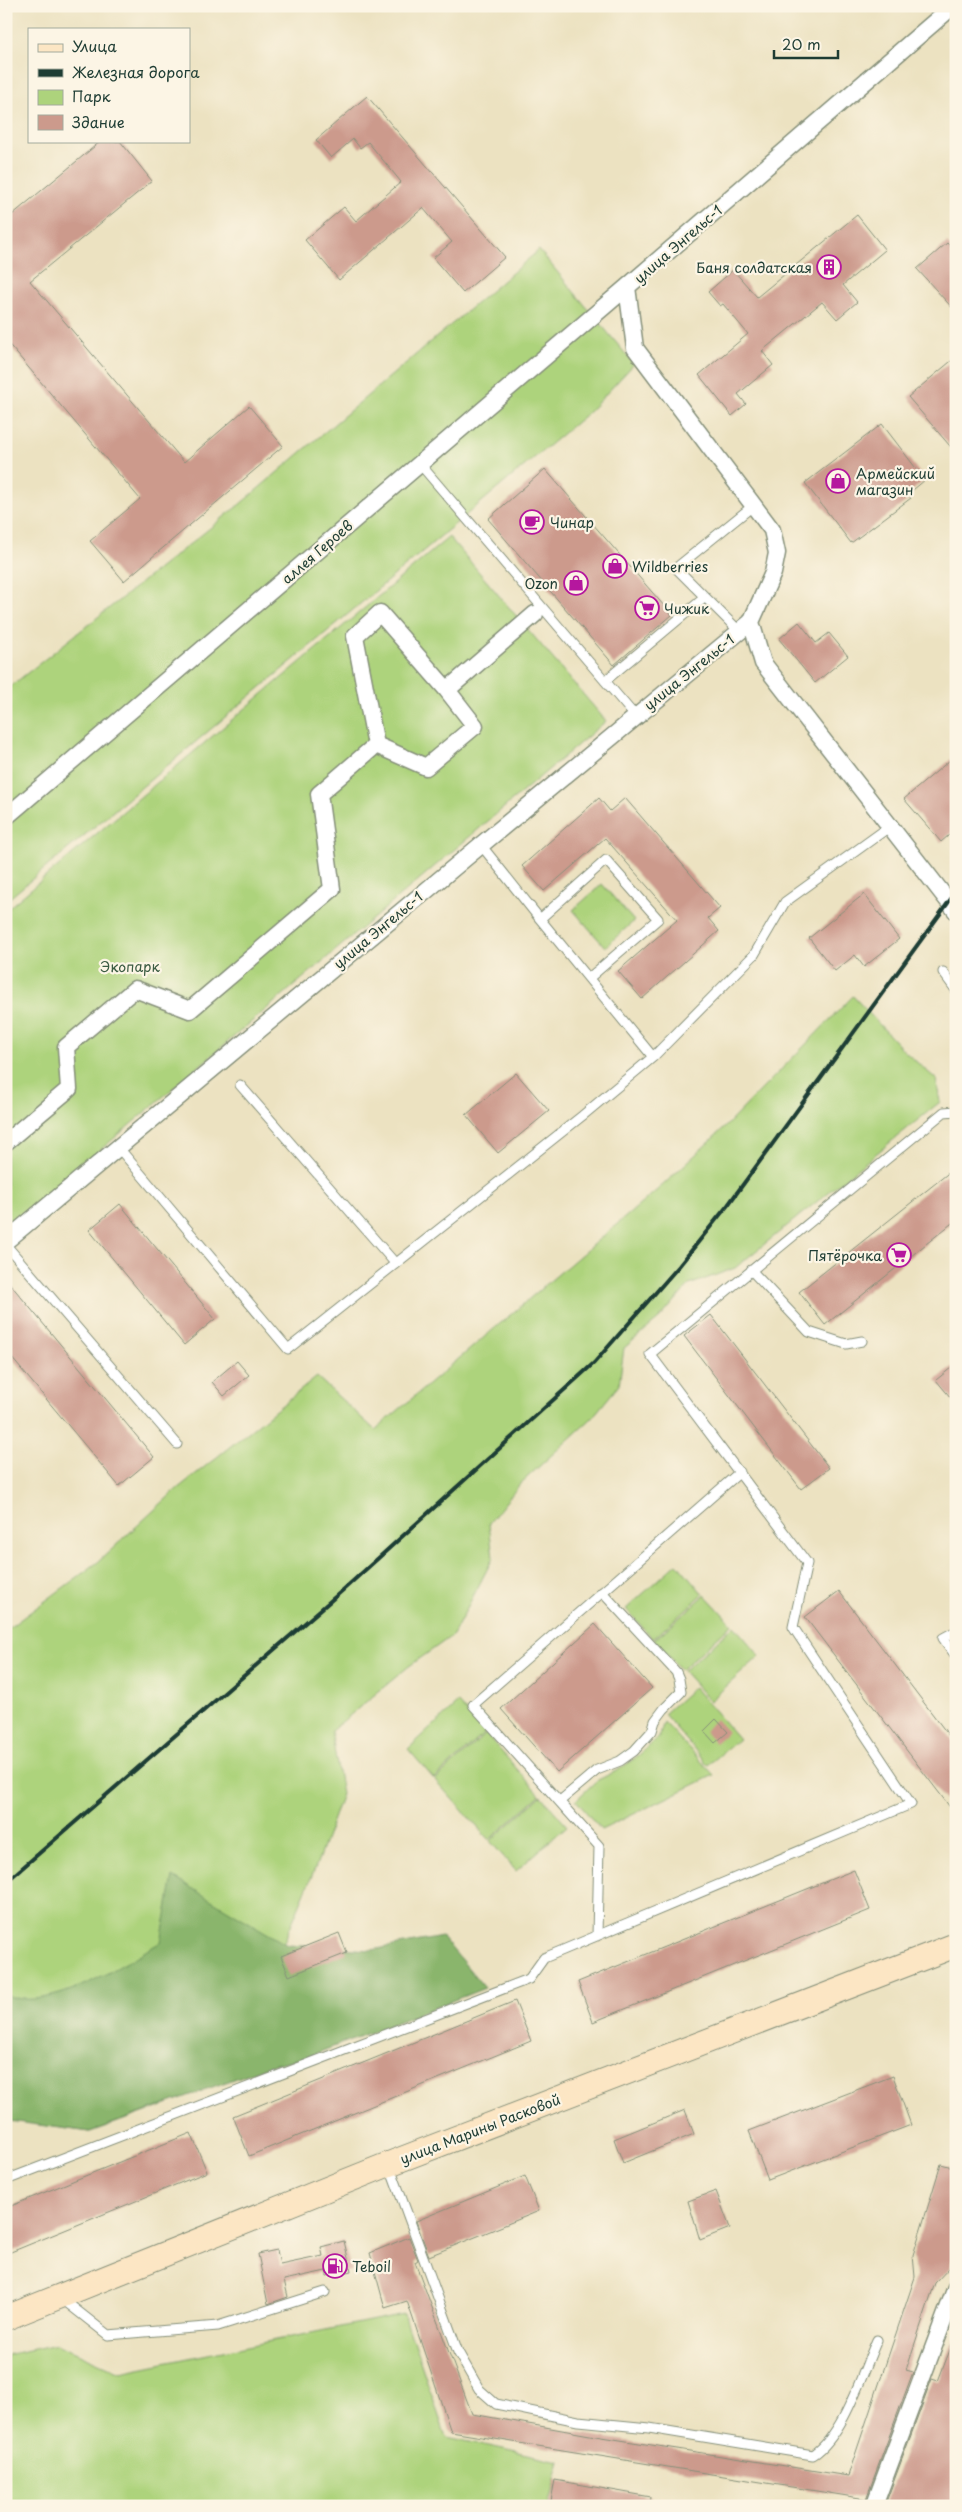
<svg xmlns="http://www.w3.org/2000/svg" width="962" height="2512" font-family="'Playpen Sans',sans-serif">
  <rect width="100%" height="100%" fill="#fcf5e5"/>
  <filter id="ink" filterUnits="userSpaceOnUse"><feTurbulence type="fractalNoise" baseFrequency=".02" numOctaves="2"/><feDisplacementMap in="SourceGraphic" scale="10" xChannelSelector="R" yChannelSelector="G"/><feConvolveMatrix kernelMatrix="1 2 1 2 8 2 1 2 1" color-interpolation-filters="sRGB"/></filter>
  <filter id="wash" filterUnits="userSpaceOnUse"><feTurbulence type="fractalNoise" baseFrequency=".0096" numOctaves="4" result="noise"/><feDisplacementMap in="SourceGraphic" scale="20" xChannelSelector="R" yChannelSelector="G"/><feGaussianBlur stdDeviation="1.12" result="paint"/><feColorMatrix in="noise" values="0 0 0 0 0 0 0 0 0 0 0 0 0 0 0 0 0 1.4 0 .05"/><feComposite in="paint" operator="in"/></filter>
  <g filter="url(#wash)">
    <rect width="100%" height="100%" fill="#ece2c1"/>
    <path fill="#add37c" stroke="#668858" d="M539,250L634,364L590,411L6,901V690L239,505Z
      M449,537L606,721L6,1230V910Z
      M602,884L634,921L605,947L573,910Z
      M853,996L904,1051L936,1079L940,1102L735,1268L689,1285L660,1318L624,1348L619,1385L591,1419L520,1484L489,1523L493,1558L453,1635L408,1667L331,1731L342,1794L316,1866L273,1968L163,2106L90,2132L6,2120V1630L98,1562L177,1489L317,1377L375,1430L663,1185L726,1126Z
      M677,1563L703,1594L653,1639L626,1609Z
      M705,1595L732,1624L681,1670L654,1640Z
      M734,1626L760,1656L710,1701L683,1671Z
      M694,1687L739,1739L708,1765L664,1714Z
      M458,1703L485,1733L434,1779L408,1749Z
      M664,1722L714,1775L601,1830L576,1800L596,1781L620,1769L639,1755L659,1737Z
      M486,1734L540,1795L489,1840L435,1780Z
      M541,1796L567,1826L516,1871L490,1841Z
      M404,2314L446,2437L560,2461L548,2506H6V2355L57,2344L120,2372Z"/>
    <path fill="#8ab56c" stroke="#547950" d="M173,1877L287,1945L372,1950L442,1937L485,1988L307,2057L275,2064L90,2132L9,2121L6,2118V1995C51,2014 122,1964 161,1942Z"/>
    <g id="blocks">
      <path fill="#cc9a8c" d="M367,96L505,257L463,293L433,258L452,242L423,208L339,280L305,240L344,207L356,221L401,182L368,142L360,148L353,139L331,158L316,140Z
        M101,141H120L152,181L30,281L184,462L249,406L283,446L124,581L90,541L140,499L6,341V220Z
        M857,215L885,250L843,285L857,302L837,319L822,302L762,351L773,365L738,394L746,404L732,416L699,375L748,334L723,304L720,306L708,292L733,270L757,297Z
        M947,243L956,252V312L917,269Z
        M956,357V453L908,397Z
        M882,424L925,480L908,494L911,498L851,543L805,483Z
        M545,469L672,615L614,665L488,519Z
        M799,622L816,643L829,633L848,656L815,683L779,639Z
        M956,755V829L941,842L904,799Z
        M599,798L610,811L625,798L720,908L708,918L719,931L642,999L618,971L677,920L605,838L544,891L522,866Z
        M864,894L899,939L864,967L855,955L835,971L809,938Z
        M516,1073L549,1111L498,1153L466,1115Z
        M956,1167V1220L825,1325L799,1292Z
        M120,1204L215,1319L184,1345L89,1230Z
        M6,1279L154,1457L119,1486L6,1351Z
        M711,1315L829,1468L801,1489L684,1336Z
        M237,1361L249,1375L224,1396L212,1382Z
        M956,1364V1404L936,1380Z
        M839,1591L956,1745V1815L805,1617Z
        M595,1624L652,1688L557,1772L501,1709Z
        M716,1719L728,1732L715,1743L704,1731Z
        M854,1870L870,1910L593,2022L578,1982Z
        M339,1933L347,1953L289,1976L281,1956Z
        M515,2001L531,2041L249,2156L233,2116Z
        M893,2076L911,2125L768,2180L749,2131Z
        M685,2110L694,2134L623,2163L614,2139Z
        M191,2133L207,2172L6,2254V2208Z
        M941,2164L956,2168V2248L950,2267L935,2283L906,2370L913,2372L866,2499L451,2432L407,2301L385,2308L370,2253L409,2237L418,2260L415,2262L472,2414L601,2437L848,2476L915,2277L913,2255Z
        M525,2176L539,2211L429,2256L416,2221Z
        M716,2191L730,2228L700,2240L688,2201Z
        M344,2241L351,2271L327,2276L326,2271L284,2280L288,2297L268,2304L258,2254L277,2250L280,2265L323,2256L321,2247Z
        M955,2337L956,2506H890L891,2503L886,2502L932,2379L938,2381Z
        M555,2480L651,2497L650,2506H550Z"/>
    </g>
  </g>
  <g filter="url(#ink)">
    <use href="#blocks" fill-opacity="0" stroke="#86907a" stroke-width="1"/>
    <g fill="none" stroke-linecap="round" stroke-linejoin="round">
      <g stroke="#86907a" stroke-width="11">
        <path id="lane" d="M420,464L635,716
          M739,631L676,568L754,505
          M605,681L704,598
          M481,845L540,919L606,860L658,919L589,978
          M540,919L653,1057
          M943,972L956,990
          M240,1085L395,1263
          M118,1147L288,1349L582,1116L653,1057L754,955L785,902L889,827
          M6,1245L177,1444
          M751,1270L809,1332L846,1344L862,1341
          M956,1631L943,1638L956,1656
          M560,1801L597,1770L620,1761L634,1751L652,1731L655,1721L664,1709L681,1692L679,1679L676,1672L602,1592
          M597,1936L599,1846L473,1705L740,1472
          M389,2164L458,2352L479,2389L496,2404L578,2421L649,2428L813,2455C844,2435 862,2373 877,2340
          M6,2180L529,1979L544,1958L911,1804L793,1627L807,1563L650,1354L944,1112L956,1111
          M61,2298L108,2335L218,2326L325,2292"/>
      </g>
      <g stroke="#86907a" stroke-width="19">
        <path id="street" d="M380,613L447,690L475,726L426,767L376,745L355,636Z
          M751,622L773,573L777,553L772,530L635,348L627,287L953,6
          M447,690L535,614
          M6,817L627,287
          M6,1142L69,1089L66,1047L135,989L190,1010L332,889L319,794L376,745
          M6,1241L481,845L751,622L763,663L956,911
          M874,2506L956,2287"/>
      </g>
      <g stroke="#86907a" stroke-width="26">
        <path id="secondary" d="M6,2318L389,2164L956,1945"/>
      </g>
      <use href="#lane" stroke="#fff" stroke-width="9"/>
      <use href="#street" stroke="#fff" stroke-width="16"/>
      <use href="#secondary" stroke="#fce6c4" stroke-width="24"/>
      <path stroke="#1f3d34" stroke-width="4" d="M6,1882L343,1590L594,1363L679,1266L728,1205L956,892"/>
    </g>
  </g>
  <defs>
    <g id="building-ring" transform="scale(1.25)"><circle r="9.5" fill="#fcf5e5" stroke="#b5179e" stroke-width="1.5"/><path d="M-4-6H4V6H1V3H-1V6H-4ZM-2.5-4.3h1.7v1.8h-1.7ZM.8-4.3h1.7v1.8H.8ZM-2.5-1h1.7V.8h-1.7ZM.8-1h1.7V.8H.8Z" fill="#b5179e"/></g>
    <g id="shop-ring" transform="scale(1.25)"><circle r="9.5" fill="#fcf5e5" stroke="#b5179e" stroke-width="1.5"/><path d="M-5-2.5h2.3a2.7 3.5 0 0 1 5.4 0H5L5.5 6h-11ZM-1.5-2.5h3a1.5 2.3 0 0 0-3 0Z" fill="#b5179e"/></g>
    <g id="cafe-ring" transform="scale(1.25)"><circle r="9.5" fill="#fcf5e5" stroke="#b5179e" stroke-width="1.5"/><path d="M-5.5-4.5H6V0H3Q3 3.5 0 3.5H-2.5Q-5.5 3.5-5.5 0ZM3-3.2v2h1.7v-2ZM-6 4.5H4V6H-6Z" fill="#b5179e"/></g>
    <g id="supermarket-ring" transform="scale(1.25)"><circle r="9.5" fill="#fcf5e5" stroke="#b5179e" stroke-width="1.5"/><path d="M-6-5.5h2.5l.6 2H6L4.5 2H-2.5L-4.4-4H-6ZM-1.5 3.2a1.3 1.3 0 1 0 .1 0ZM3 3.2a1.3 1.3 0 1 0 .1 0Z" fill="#b5179e"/></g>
    <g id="fuel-ring" transform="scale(1.25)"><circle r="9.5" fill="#fcf5e5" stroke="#b5179e" stroke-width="1.5"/><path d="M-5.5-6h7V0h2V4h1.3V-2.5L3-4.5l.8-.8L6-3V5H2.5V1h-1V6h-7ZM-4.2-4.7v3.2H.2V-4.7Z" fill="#b5179e"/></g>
  </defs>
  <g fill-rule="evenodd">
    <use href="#building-ring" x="829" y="267"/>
    <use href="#shop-ring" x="838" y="481"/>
    <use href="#cafe-ring" x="532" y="522"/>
    <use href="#shop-ring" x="615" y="566"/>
    <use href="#shop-ring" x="576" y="583"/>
    <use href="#supermarket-ring" x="647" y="608"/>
    <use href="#supermarket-ring" x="899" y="1255"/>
    <use href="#fuel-ring" x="335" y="2266"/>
  </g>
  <g text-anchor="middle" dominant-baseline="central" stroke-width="4.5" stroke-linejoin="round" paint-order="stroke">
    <g font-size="14" fill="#1f3d34" stroke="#fcf5e5">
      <text transform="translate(678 244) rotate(-41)">улица Энгельс-1</text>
      <text transform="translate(317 552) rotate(-41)">аллея Героев</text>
      <text transform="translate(689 672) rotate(-39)">улица Энгельс-1</text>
      <text transform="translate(378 930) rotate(-40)">улица Энгельс-1</text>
      <text transform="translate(480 2129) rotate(-21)">улица Марины Расковой</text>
    </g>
    <g font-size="14" fill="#1f3d34" stroke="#fcf5e5" text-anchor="start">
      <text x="812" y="267" text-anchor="end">Баня солдатская</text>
      <text x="856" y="473">Армейский<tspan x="856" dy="16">магазин</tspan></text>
      <text x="550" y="522">Чинар</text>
      <text x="632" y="566">Wildberries</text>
      <text x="558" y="583" text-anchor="end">Ozon</text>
      <text x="664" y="608">Чижик</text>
      <text x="882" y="1255" text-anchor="end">Пятёрочка</text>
      <text x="352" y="2266">Teboil</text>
    </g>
    <g font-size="14" fill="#3b5b42" stroke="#fcf5e5">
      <text x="130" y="966">Экопарк</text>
    </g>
  </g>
  <rect width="962" height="2512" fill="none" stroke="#fcf5e5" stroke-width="25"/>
  <rect x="28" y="28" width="162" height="115" fill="#fcf5e5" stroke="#a4ab9e"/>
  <rect x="38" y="44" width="25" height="8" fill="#fce6c4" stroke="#a4ab9e"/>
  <text x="72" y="52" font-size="15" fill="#1f3d34">Улица</text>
  <rect x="38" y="69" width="25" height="8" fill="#1f3d34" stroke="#a4ab9e"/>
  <text x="72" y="78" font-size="15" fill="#1f3d34">Железная дорога</text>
  <rect x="38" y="90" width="25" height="15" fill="#add37c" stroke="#a4ab9e"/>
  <text x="72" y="102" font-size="15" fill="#1f3d34">Парк</text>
  <rect x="38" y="115" width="25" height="15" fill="#cc9a8c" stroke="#a4ab9e"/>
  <text x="72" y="128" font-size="15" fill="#1f3d34">Здание</text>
  <path d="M774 50v8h64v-8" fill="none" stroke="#1f3d34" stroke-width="2.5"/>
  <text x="782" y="50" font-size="15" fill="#1f3d34" stroke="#fcf5e5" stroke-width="4" paint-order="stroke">20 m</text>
</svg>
